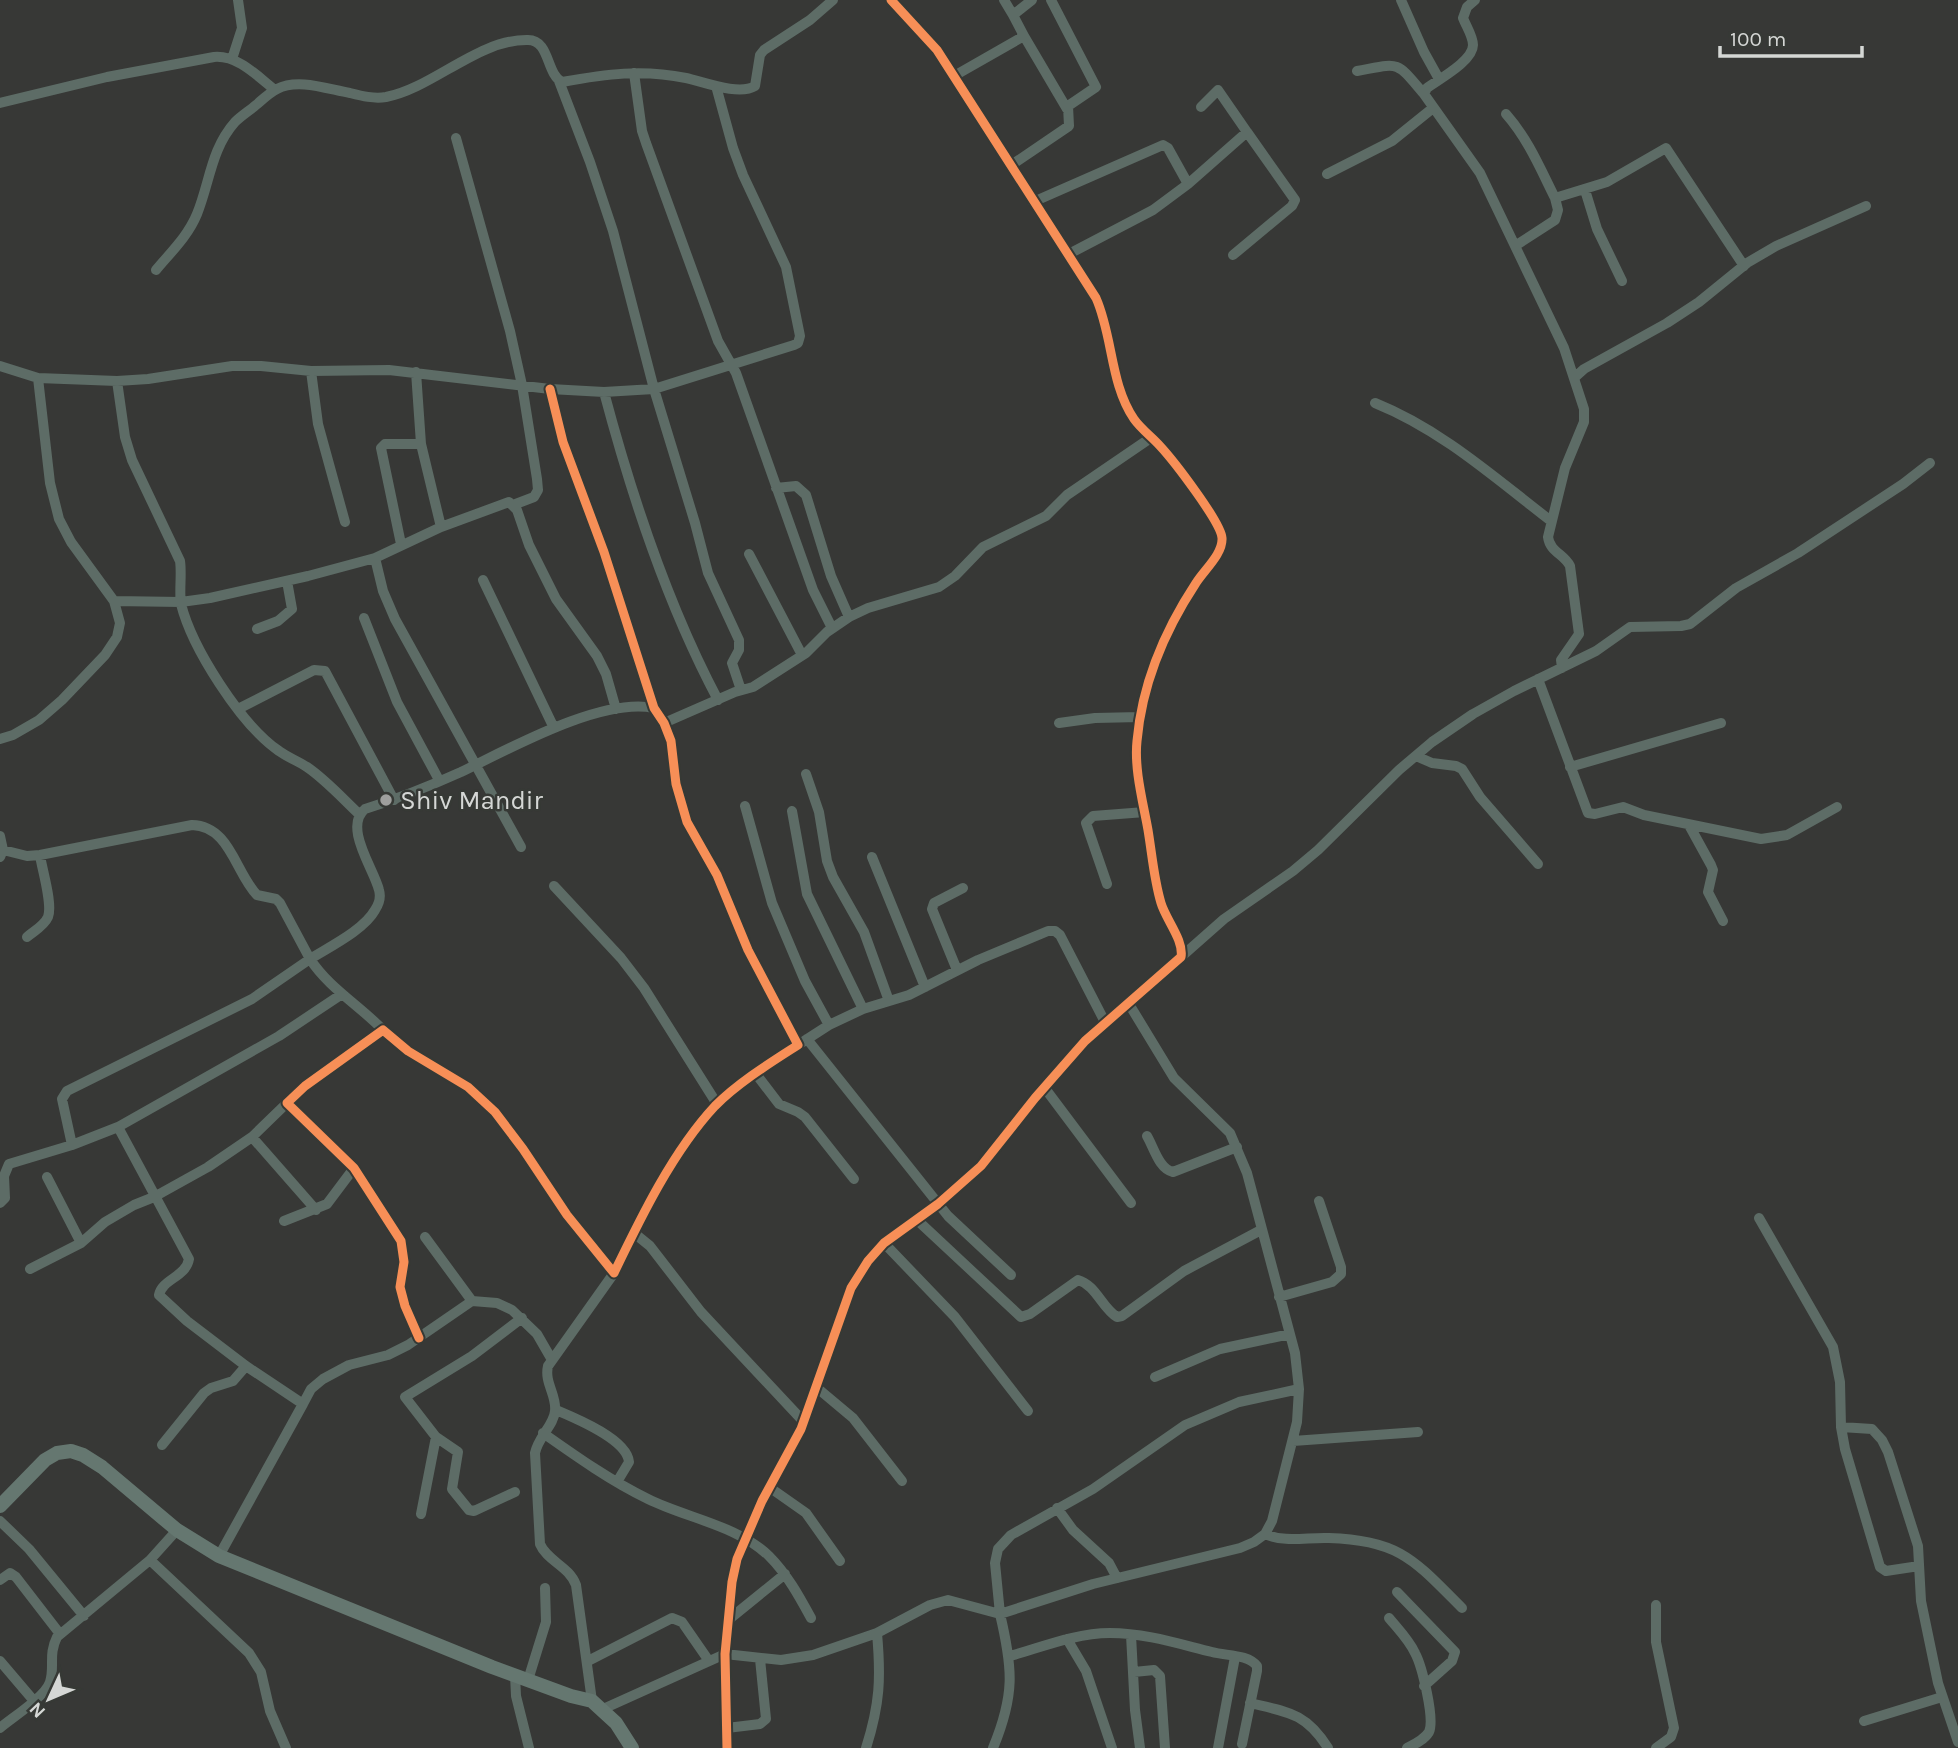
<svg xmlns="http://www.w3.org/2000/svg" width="1958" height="1748" font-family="Karla,sans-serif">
  <rect width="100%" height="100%" fill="#373836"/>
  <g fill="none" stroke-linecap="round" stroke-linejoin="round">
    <path stroke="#5d6c66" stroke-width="10" d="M1004,0L1013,15
      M1401,0L1424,52L1439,79
      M1475,0L1467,7L1463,18C1466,26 1473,36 1473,45C1473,61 1439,79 1427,88L1424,94L1480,173L1564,348L1584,409V422L1565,468L1548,537C1550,552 1564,554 1570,566L1579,634L1561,660L1562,668
      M1024,36L1067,109
      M232,59L242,28L238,0
      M1357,71C1401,63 1395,60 1424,94
      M634,73L642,131L646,143L718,341L736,373L813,590L832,628
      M954,76L1024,36L1013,15L1032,0
      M559,81L590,162L613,231L654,389L695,523L708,573L739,640V650L732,663L741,690
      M0,103L107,77L214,57C238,55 257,76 275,90
      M1201,107L1218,90L1247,132
      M1506,114C1528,139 1540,168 1555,198
      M456,138L510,331L522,385L537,479L538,490L534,497L513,505
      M1010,166L1069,126L1068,106L1096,87L1051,0
      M1327,174L1392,141L1433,108
      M1585,190L1597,229L1622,281
      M1033,202L1163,145L1168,148L1188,184
      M1515,246L1555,220L1558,210L1555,198L1607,182L1666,148L1744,266
      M1067,255L1153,210L1188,184L1247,132L1295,200L1292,206L1233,255
      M156,270C171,252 188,236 197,214C210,182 211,149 235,122C241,116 249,111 256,105C262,100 269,93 277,89C298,78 327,89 350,93C362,96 374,99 386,97C433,88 478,39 528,40C550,40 546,74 562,82C606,74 642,69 686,78C704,82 739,96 755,86L760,55L764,50L810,20L833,0
      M0,366L38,378L117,381L148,379L232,366H261L311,371L389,370L550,389L604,392L654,389L794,345L798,343L800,336L786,267L743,175L733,148L716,86
      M311,371L318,424L345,522
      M416,372L421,444L441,527
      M1574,378L1584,369L1667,323L1699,302L1747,263L1776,246L1866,206
      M117,381L125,437L132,460L180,561C182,574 179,591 181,604C192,648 241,725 279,751C287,757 298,761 307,767C326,780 342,798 359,814
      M604,392C632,497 667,604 718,700
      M1375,403C1442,430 1495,478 1551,521
      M776,488L796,486L806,495L831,576L849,617
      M401,544L381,448L385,444H421
      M749,554L802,655
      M375,558L383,591L395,619L521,847
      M483,580L554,728
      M114,601L181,602L210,598L308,576L375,558L441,527L509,502L517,510L529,545L556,599L597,656L606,674L616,709
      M364,618L397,702L439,780
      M257,629L278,621L292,609L287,581
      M1538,679L1588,813L1595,814L1623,807L1644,815L1761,839L1787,835L1837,807
      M238,709L314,670L325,671L394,800
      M664,723L735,692L753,687L806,653L827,632L849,617L868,608L939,587L955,576L983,547L1046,516L1067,495L1152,437
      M1059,723L1095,718L1140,717
      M0,739L13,735L39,720L62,700L105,655L117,637L120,623L114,601L71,542L59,519L50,483L38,378
      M1416,756L1432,763L1456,766L1462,769L1480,797L1538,864
      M1570,767L1721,723
      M806,774L819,812L827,861L833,877L864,932L889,1001
      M745,806L772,903L805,981L829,1025
      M792,811L807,894L863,1009
      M1689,825L1711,865L1713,870L1708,892L1723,921
      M0,836L3,850L0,857
      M3,850L27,856L40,855L192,825C230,826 235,872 257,895L276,899L280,903L310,959C329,947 364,930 375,910C379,904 381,897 379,890C374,869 343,827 365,809C397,799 430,786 461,772C509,749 601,697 654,708
      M872,857L925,987
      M1107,884L1086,823L1093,816L1145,812
      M554,886L621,958L644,988L717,1104
      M27,937C34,931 44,926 48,917C53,904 42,870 40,855
      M1181,957L1224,919L1293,871L1318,850L1399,770L1432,742L1473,714L1514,691L1596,651L1630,627L1681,626L1690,624L1736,588L1798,553L1903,484L1930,463
      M957,970L932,909L934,903L963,888
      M807,1039L948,1216L1011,1275
      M798,1045L829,1025L863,1009L909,995L978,960L1048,931H1055L1060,935L1106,1024
      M756,1074L779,1104L798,1112L805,1117L854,1179
      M1044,1087L1131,1203
      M118,1127L189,1259C186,1277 162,1279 159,1295L187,1321L246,1366L303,1404L219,1556
      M1147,1136C1154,1148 1159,1169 1173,1172L1237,1147
      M252,1137L316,1210
      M72,1145L62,1099L67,1091L252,999L310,959C329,988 359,1005 383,1030
      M47,1177L81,1243
      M0,1203L5,1198L4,1176L9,1164L72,1145L118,1127L279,1036L342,994
      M1759,1218L1833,1347L1840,1382L1841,1427L1872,1429L1882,1440L1888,1452L1918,1546L1921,1601L1938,1683L1958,1742
      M916,1219L1021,1317L1030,1314L1078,1280C1096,1285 1102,1308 1117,1317L1122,1316L1184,1271L1261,1230
      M284,1221L327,1204L354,1168
      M634,1233L650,1246L701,1312L803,1421
      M425,1237L472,1301
      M884,1243L955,1317L1028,1411
      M30,1269L81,1243L105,1222L134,1205L154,1197L208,1167L252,1137L287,1103
      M1279,1297L1332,1282L1341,1274V1267L1319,1201
      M419,1338L405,1306L400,1287L404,1262L401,1241L354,1168L287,1103L305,1086L383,1030L408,1051L468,1087L495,1112L523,1149L567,1215L614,1273C641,1217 673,1151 715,1106C739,1082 770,1063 798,1045L748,950L717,875L687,822L676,784L671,741L664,723L654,708L604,552L563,442L550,389
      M1155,1377L1220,1349L1290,1334
      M816,1387L853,1418L902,1481
      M303,1404L311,1389L323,1379L349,1365L388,1355L408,1345L472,1301L497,1303L512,1310L537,1334L552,1360
      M556,1410C575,1418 627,1439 629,1462L617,1482
      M1841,1427L1845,1449L1880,1567L1886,1571L1919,1566
      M543,1433C577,1457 611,1481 648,1499C686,1518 737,1525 769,1556C787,1574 799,1596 811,1618
      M436,1437L458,1452L452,1489L469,1510L474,1511L515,1492
      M1293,1441L1418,1432
      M162,1445L204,1393L211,1388L233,1381L246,1366
      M769,1487L806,1513L840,1561
      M1057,1508L1073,1530L1109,1563L1117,1578
      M421,1514L436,1437L405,1397L472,1356L522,1318
      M0,1521L29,1549L84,1616
      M177,1530L150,1560L249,1653L261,1672L270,1711L286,1748
      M1265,1534C1285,1543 1307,1537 1329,1538C1400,1540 1415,1561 1462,1608
      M0,1580L10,1573L16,1577L60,1634
      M1397,1592L1455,1652L1452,1661L1424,1686
      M1389,1618C1398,1629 1409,1640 1415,1653C1422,1666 1435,1719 1429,1732C1424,1740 1415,1744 1407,1748
      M727,1621L785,1574
      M1131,1635L1135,1710L1140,1748
      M1067,1639L1086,1671L1112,1748
      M1010,1656C1042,1647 1076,1633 1110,1633C1145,1633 1179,1644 1212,1652C1226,1656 1248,1654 1257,1666V1671L1242,1744
      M0,1661L34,1701
      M588,1661L672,1618L682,1622L709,1661
      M1134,1672L1154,1670L1160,1676L1165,1748
      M515,1675L516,1696L529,1748
      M528,1680L546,1622L545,1588
      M592,1701L576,1585C569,1566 547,1561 540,1544L535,1453C538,1437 554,1425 555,1411C557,1395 544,1383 548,1366L614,1273
      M1250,1703C1288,1712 1306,1713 1328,1748
      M603,1709L725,1654L781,1660L813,1655L877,1633L930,1605L948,1600L1000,1614L995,1563L998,1549L1011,1535L1093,1489L1185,1425L1239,1402L1299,1389
      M1864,1721L1942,1697
      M0,1728C13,1717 45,1697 50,1682C55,1666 48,1655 57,1637L150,1560
      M727,1728L760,1724L766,1719L760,1659
      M727,1748L725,1654L732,1582L737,1559L762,1501L801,1429L851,1288L868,1261L884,1243L938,1204L981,1166L1035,1098L1085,1041L1181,957C1184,940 1166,920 1161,903C1154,880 1152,854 1148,830C1143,802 1134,769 1137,741C1142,684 1165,630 1196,583C1204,570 1223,554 1222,538C1221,522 1173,460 1160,446C1152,437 1141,429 1134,419C1110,384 1113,336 1096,298L937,50L891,0
      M866,1748C880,1704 881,1678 877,1633
      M993,1748C1015,1695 1013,1669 1000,1614L1093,1584L1240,1548L1254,1542L1265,1534L1272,1521L1297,1422L1299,1389L1295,1353L1247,1173L1230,1133L1174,1078L1129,1004
      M1218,1748L1235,1657
      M1656,1748L1671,1737L1674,1728L1656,1642V1605"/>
    <path stroke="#657770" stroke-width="14" d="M0,1506L45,1460L57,1453L71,1451L83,1455L102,1467L177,1530L219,1556L492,1667L571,1696L592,1701L616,1723L632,1748"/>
    <g stroke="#363935" stroke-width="13">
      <path id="cycleway" d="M419,1338L405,1306L400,1287L404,1262L401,1241L354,1168L287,1103L305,1086L383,1030L408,1051L468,1087L495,1112L523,1149L567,1215L614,1273C641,1217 673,1151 715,1106C739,1082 770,1063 798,1045L748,950L717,875L687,822L676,784L671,741L664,723L654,708L604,552L563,442L550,389
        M727,1748L725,1654L732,1582L737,1559L762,1501L801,1429L851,1288L868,1261L884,1243L938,1204L981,1166L1035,1098L1085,1041L1181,957C1184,940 1166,920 1161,903C1154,880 1152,854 1148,830C1143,802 1134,769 1137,741C1142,684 1165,630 1196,583C1204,570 1223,554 1222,538C1221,522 1173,460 1160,446C1152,437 1141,429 1134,419C1110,384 1113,336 1096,298L937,50L891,0"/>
    </g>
    <use href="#cycleway" stroke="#f78f57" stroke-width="9"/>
  </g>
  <circle fill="#9e9f9d" stroke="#363935" stroke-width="2.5" cx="386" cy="800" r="7"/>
  <g text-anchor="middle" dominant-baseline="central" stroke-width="5" stroke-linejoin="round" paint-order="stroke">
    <g font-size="26" fill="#d5d7d5" stroke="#363935" text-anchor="start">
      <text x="400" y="800">Shiv Mandir</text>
    </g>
  </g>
  <g transform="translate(49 1699) rotate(226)" stroke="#363935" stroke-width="5" paint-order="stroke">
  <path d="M0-5L12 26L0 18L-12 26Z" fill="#d5d7d5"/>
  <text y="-10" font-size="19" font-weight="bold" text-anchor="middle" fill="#d5d7d5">N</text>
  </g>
  <path d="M1720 46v10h142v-10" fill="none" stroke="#d5d7d5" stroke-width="3.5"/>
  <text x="1730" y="46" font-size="21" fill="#d5d7d5" stroke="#363935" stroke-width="5" paint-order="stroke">100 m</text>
</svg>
